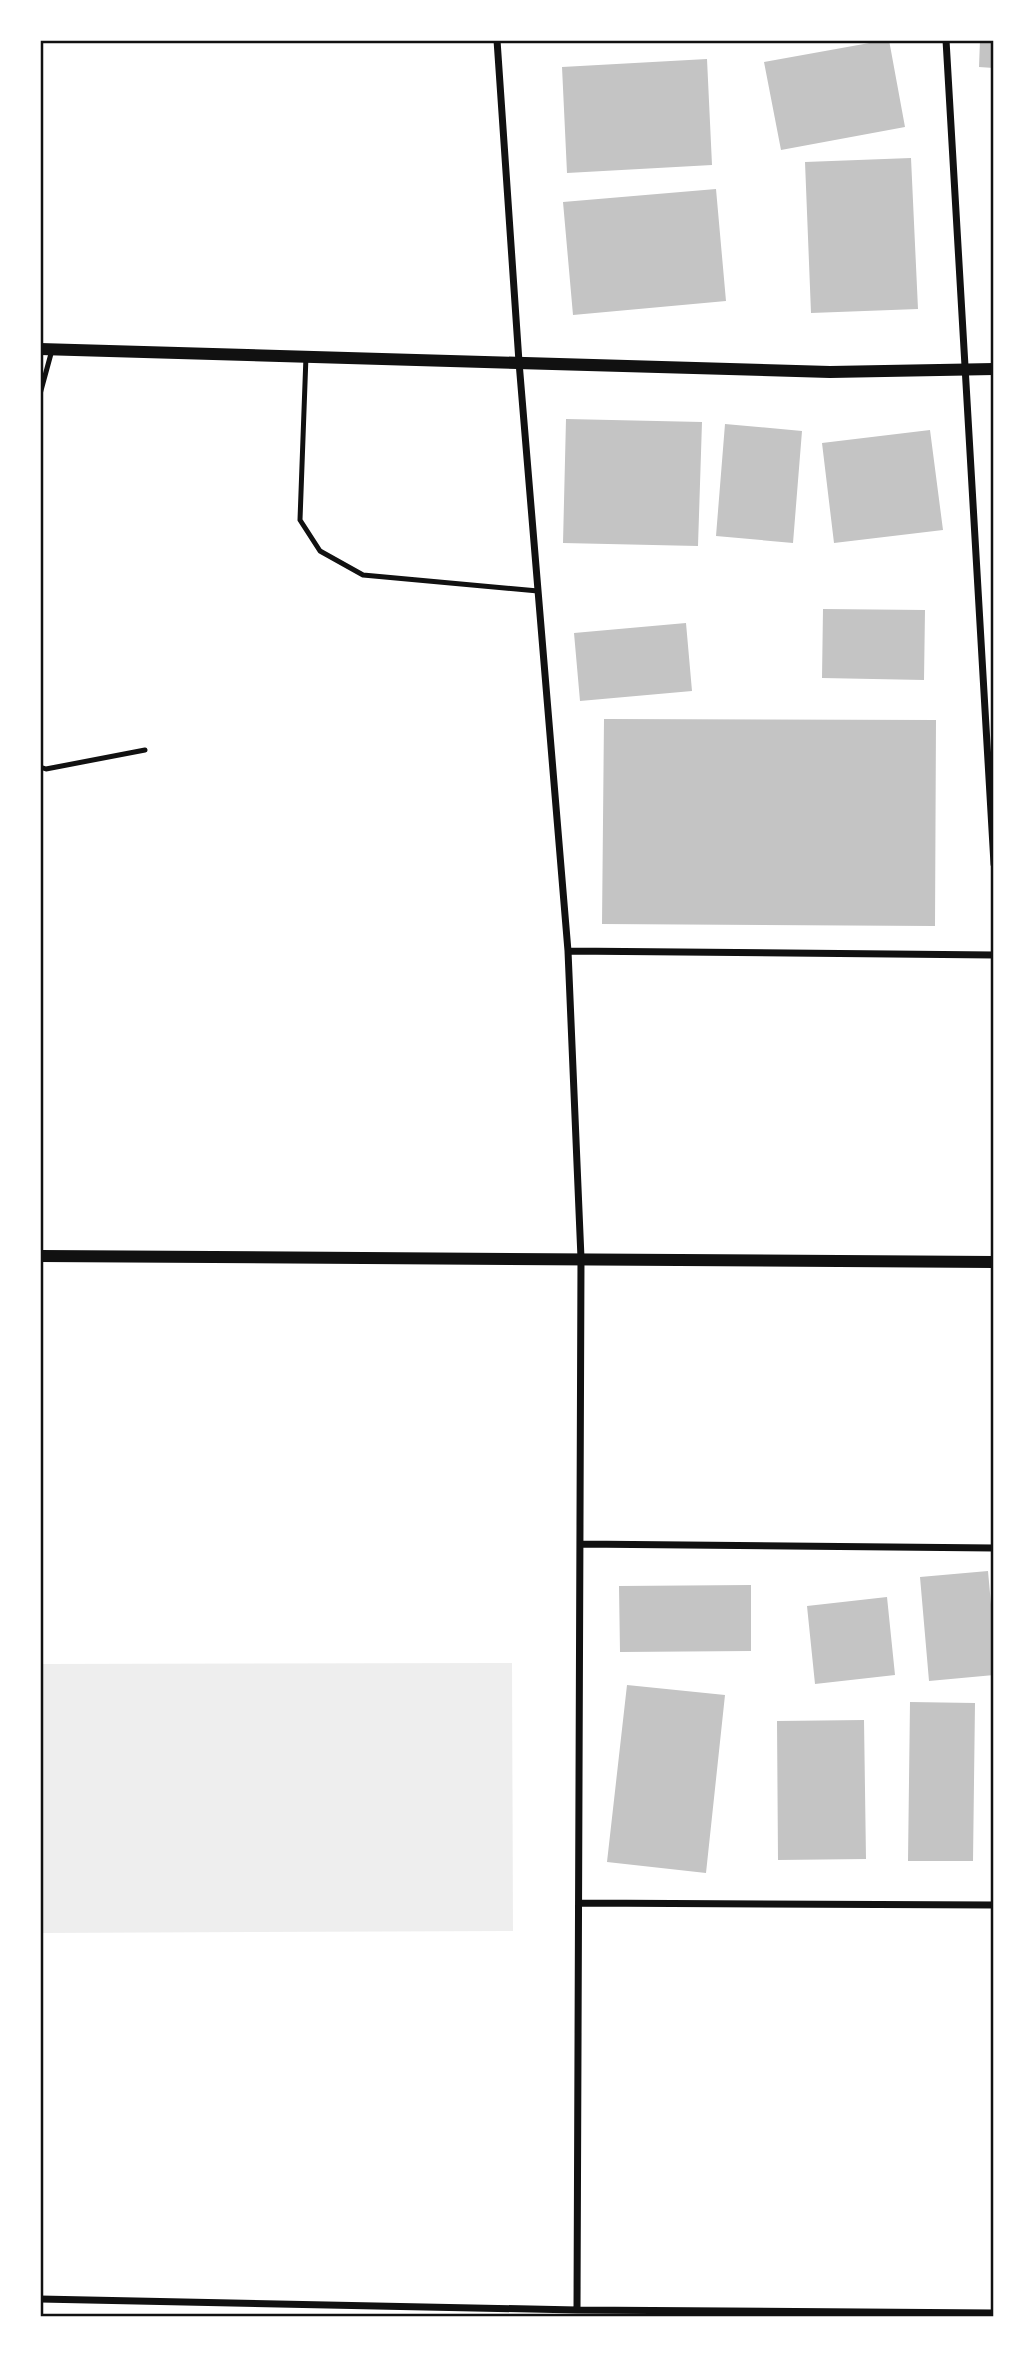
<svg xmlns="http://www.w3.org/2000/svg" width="1034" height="2357" font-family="Roboto,sans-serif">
  <rect width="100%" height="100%" fill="#fff"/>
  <path fill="#eee" d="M512,1663L513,1931L40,1933V1664Z"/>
  <path fill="#c4c4c4" d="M886,40H889L905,127L781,150L764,62Z
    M980,40H994V68L979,67Z
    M707,59L712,165L567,173L562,67Z
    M911,158L918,309L811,313L805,162Z
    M716,189L726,301L573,315L563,202Z
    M566,419L702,422L698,546L563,543Z
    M725,424L802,431L793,543L716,536Z
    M930,430L943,530L834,543L822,443Z
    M823,609L925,610L924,680L822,678Z
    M686,623L692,691L580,701L574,633Z
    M604,719L936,720L935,926L602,924Z
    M988,1571L994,1638V1675L929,1681L920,1577Z
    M751,1585V1651L620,1652L619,1586Z
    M887,1597L895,1675L815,1684L807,1606Z
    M627,1685L725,1695L706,1873L607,1862Z
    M910,1702L975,1703L973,1861H908Z
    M864,1720L866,1859L778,1860L777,1721Z"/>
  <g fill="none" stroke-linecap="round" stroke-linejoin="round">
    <path stroke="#111" stroke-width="5" d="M306,356L300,520L320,551L363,575L538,591
      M40,394L52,350
      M40,767L46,769L145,750"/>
    <path stroke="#111" stroke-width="7" d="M497,40L519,362L568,951L581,1258L577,2310
      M946,40L994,864
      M568,951L994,955
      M580,1544L994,1548
      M580,1903L994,1905
      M40,2299L577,2310L994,2313"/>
    <path stroke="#111" stroke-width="12" d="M40,349L830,372L994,369
      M40,1256L994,1262"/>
  </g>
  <rect width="1034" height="2357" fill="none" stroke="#ffffff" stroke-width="84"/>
  <rect x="42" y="42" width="950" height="2273" fill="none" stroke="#111" stroke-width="2.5"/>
</svg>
